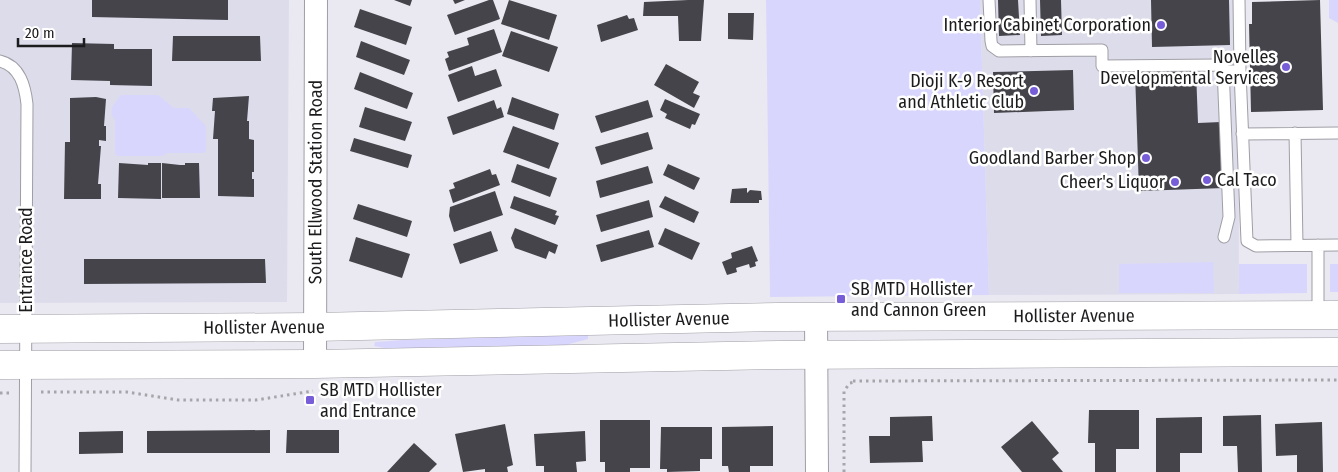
<svg xmlns="http://www.w3.org/2000/svg" width="1338" height="472" font-family="'Fira Sans Condensed',sans-serif">
  <rect width="100%" height="100%" fill="#eae9f1"/>
  <path fill="#dddceb" d="M0,0H289L287,302L0,303Z
    M980,0H1238L1239,294L989,295Z"/>
  <path fill="#d9d6fd" d="M766,0H980L989,295L770,297Z
    M1329,0H1338V23L1329,18Z
    M121,95H158L174,108H189L206,126V151L203,153H167L162,156H117L115,154V120C107,110 114,104 121,95Z
    M1213,262L1214,293H1119V264Z
    M1239,264H1307V293L1239,294Z
    M1330,264H1338V292H1330Z
    M588,334V339L562,346L400,351L374,346L375,342L403,340Z"/>
  <path fill="#44444a" d="M92,0H228V20L92,17Z
    M394,0H412L410,6Z
    M453,0H465L455,4Z
    M489,0H493L500,19L455,35L447,15Z
    M509,0L557,15L549,40L501,24Z
    M688,0H704L701,41H679L678,16H643L644,2Z
    M998,0H1018L1020,35L999,36Z
    M1040,0H1061L1062,35L1041,36Z
    M1151,0H1229L1230,45L1152,47Z
    M1320,0L1323,110L1251,112L1249,24H1252V2Z
    M360,9L412,27L406,45L354,27Z
    M728,13H754L753,40L728,39Z
    M627,15L629,19L634,18L638,30L601,42L597,25Z
    M494,29L502,52L449,71L445,59L449,57L447,52L469,45L467,38Z
    M511,31L558,47L549,72L502,56Z
    M173,36H260L261,61H172Z
    M361,41L410,60L404,75L356,57Z
    M72,43L114,44V49H152V86L110,85V81L71,80Z
    M666,64L699,82L693,93L700,96L694,108L654,85Z
    M472,66L475,76L496,69L502,86L458,102L448,75Z
    M1073,70L1074,110L994,113L993,72Z
    M1196,71L1198,123L1221,122L1224,188L1139,191L1135,72Z
    M360,72L413,93L407,109L354,89Z
    M249,96L247,121H249V139L254,140V172H252V179H254V197L218,196V139H213L215,111H212L213,98Z
    M96,97L106,99L104,126H106V141L99,140V146H101L98,184H101V199H64L65,142H70V98Z
    M512,97L559,114L554,130L507,114Z
    M665,99L700,114L695,125L692,124L690,129L665,118L667,114L660,110Z
    M494,100L497,109L501,107L504,117L453,135L447,117Z
    M648,100L653,117L601,133L595,116Z
    M365,107L412,122L405,141L359,127Z
    M513,126L559,143L549,169L503,152Z
    M648,132L653,149L601,165L595,147Z
    M354,138L412,155L408,168L350,151Z
    M119,163L148,165V163H161V199L118,198Z
    M162,163L180,165H185V163H199L200,198H162Z
    M517,164L557,178L550,197L511,182Z
    M668,164L700,178L694,190L663,175Z
    M648,166L653,183L600,198L596,181Z
    M490,169L492,175L496,174L500,185L453,203L449,190L455,188L453,183Z
    M747,188V193L750,190L761,191L762,200H759V203H730L732,189Z
    M495,191L503,215L454,232L449,216L450,207Z
    M514,196L557,211L555,215L559,216L555,225L510,208Z
    M665,196L699,212L694,223L659,207Z
    M649,200L653,217L601,232L596,215Z
    M358,204L412,221L407,237L353,219Z
    M515,228L558,245L555,254L549,251L546,259L515,248L511,238Z
    M665,228L700,243L692,260L658,244Z
    M649,230L654,247L601,262L596,245Z
    M491,231L498,251L460,264L453,244Z
    M356,237L410,254L402,278L349,261Z
    M752,246L758,261L755,262L756,266L750,268L749,264L736,268L737,272L727,275L722,262L732,258L731,253Z
    M84,259H265L266,283L84,284Z
    M1089,410H1139V449H1116V472H1095V443H1088Z
    M1261,415L1262,472H1238L1237,446H1223V416Z
    M932,416L933,441H922L923,462L870,463L869,436H890V417Z
    M1202,417V453H1180V472H1156V418Z
    M600,420H650V468H630V472H605V462H600Z
    M1032,421L1059,453L1052,459L1063,472H1022L1001,447Z
    M1322,422L1323,472H1297V455L1276,456L1275,424Z
    M505,424L513,465L507,467L508,472H485V469L463,472L455,434Z
    M773,426V466H750V472H729L728,466H722V427Z
    M661,427H712V459H700V471L667,472V469H660Z
    M270,430V453H147V431Z
    M287,430H339V453H286Z
    M123,431V453L79,454V432Z
    M585,431L586,461L576,462L577,472H544V466H536L534,434Z
    M414,443L437,464L429,472H387Z"/>
  <g fill="none" stroke-linecap="round" stroke-linejoin="round">
    <g stroke="#9f9ea5" stroke-width="13">
      <path id="lane" d="M989,0L991,41L992,46L999,51L1102,50V66L1218,65L1223,67L1229,217L1224,237
        M1030,0L1031,51
        M1239,0L1240,71
        M0,61C20,66 25,86 27,104L25,472
        M1225,71H1240L1247,241L1256,246L1338,245
        M1295,133L1297,245
        M1242,134L1338,133
        M1318,245V315"/>
    </g>
    <g stroke="#9f9ea5" stroke-width="24">
      <g id="street">
        <path d="M816,317L817,472"/>
        <path id="s1" d="M315,364L316,0"/>
      </g>
    </g>
    <g stroke="#9f9ea5" stroke-width="29">
      <g id="secondary">
        <path id="s2" d="M0,329L315,327L778,317L1338,315"/>
        <path d="M0,365L315,364L779,355L1338,352"/>
      </g>
    </g>
    <path stroke="#a6a5ab" stroke-width="3" stroke-dasharray="2.5 4" stroke-linecap="butt" d="M853,381L1338,380
      M41,392H127L178,400H256L313,391
      M0,393H9
      M844,472V391L850,383L856,382"/>
    <use href="#lane" stroke="#fff" stroke-width="11"/>
    <use href="#street" stroke="#fff" stroke-width="22"/>
    <use href="#secondary" stroke="#fff" stroke-width="28"/>
  </g>
  <g fill="#775ed8" stroke="#fff" stroke-width="2">
    <circle cx="1161" cy="25" r="5"/>
    <circle cx="1286" cy="67" r="5"/>
    <circle cx="1034" cy="91" r="5"/>
    <circle cx="1146" cy="158" r="5"/>
    <circle cx="1207" cy="180" r="5"/>
    <circle cx="1175" cy="182" r="5"/>
    <rect x="836" y="294" width="10" height="10" rx="2.5"/>
    <rect x="305" y="395" width="10" height="10" rx="2.5"/>
  </g>
  <g text-anchor="middle" dominant-baseline="central" stroke-width="5" stroke-linejoin="round" paint-order="stroke">
    <g font-size="18" fill="#1c1c1e" stroke="#fff" text-anchor="end">
      <text x="1151" y="25">Interior Cabinet Corporation</text>
      <text x="1276" y="57">Novelles<tspan x="1276" dy="21">Developmental Services</tspan></text>
      <text x="1024" y="81">Dioji K-9 Resort<tspan x="1024" dy="21">and Athletic Club</tspan></text>
      <text x="1136" y="158">Goodland Barber Shop</text>
      <text x="1217" y="180" text-anchor="start">Cal Taco</text>
      <text x="1165" y="182">Cheer's Liquor</text>
      <text x="851" y="289" text-anchor="start">SB MTD Hollister<tspan x="851" dy="21">and Cannon Green</tspan></text>
      <text x="320" y="390" text-anchor="start">SB MTD Hollister<tspan x="320" dy="21">and Entrance</tspan></text>
    </g>
    <g font-size="18" fill="#1c1c1e" stroke="#fff">
      <text stroke="none"><textPath href="#s1" startOffset="182">South Ellwood Station Road</textPath></text>
      <text transform="translate(26 260) rotate(-90)">Entrance Road</text>
      <text stroke="none"><textPath href="#s2" startOffset="1074">Hollister Avenue</textPath></text>
      <text stroke="none"><textPath href="#s2" startOffset="669">Hollister Avenue</textPath></text>
      <text stroke="none"><textPath href="#s2" startOffset="264">Hollister Avenue</textPath></text>
    </g>
  </g>
  <path d="M18 38v8h66v-8" fill="none" stroke="#1c1c1e" stroke-width="2.5"/>
  <text x="25" y="38" font-size="15" fill="#1c1c1e" stroke="#ffffff" stroke-width="4" paint-order="stroke">20 m</text>
</svg>
